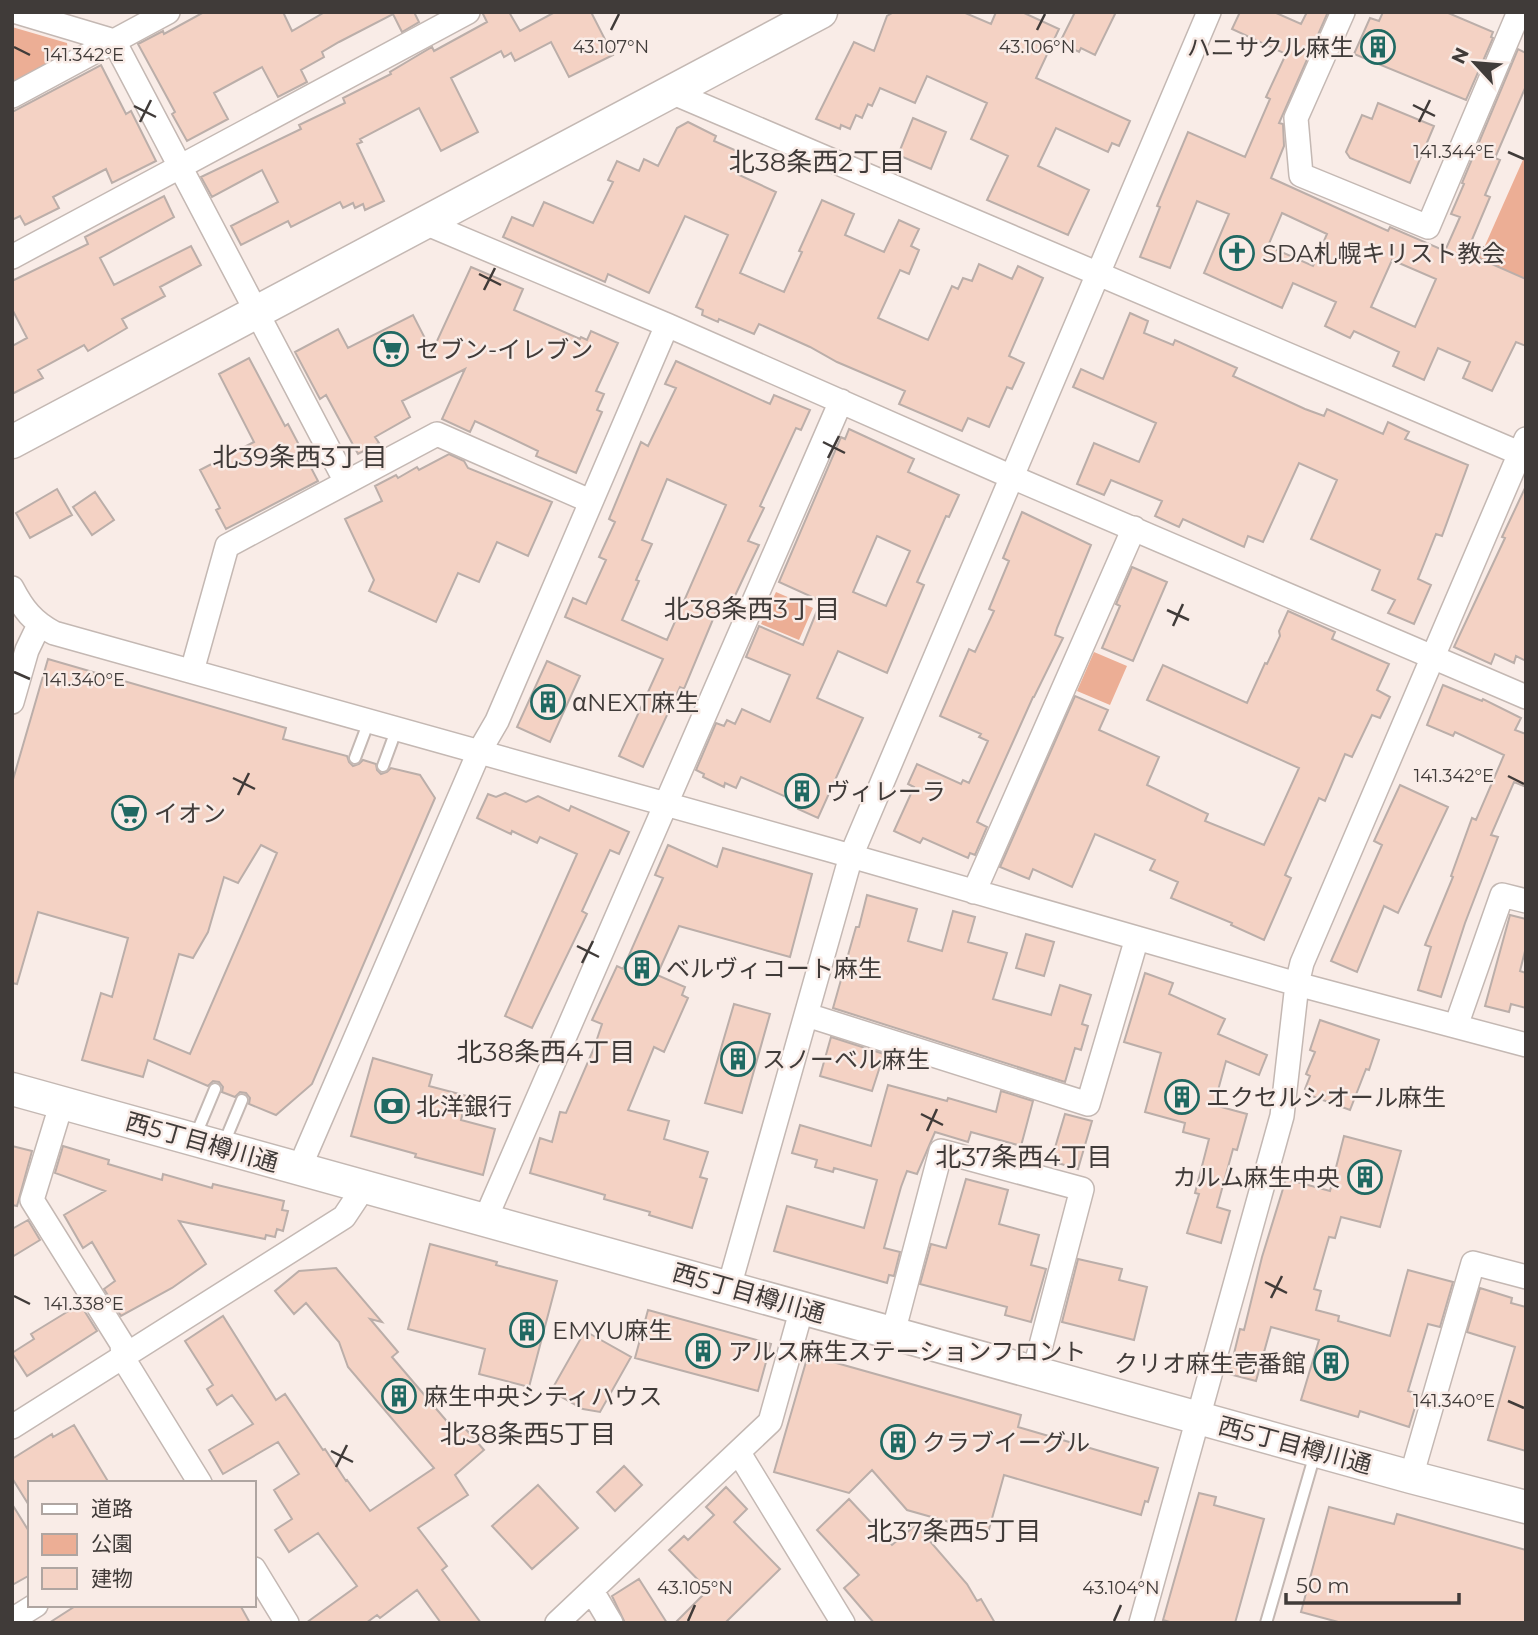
<svg xmlns="http://www.w3.org/2000/svg" width="1538" height="1635" font-family="Montserrat,'Noto Sans JP',sans-serif">
  <rect width="100%" height="100%" fill="#f9ece7"/>
  <path fill="#ecae95" d="M12,27L67,43L68,52L12,82Z
    M1526,153V279L1479,259Z
    M776,592L813,608L799,640L761,624Z
    M1094,652L1127,666L1110,705L1077,691Z"/>
  <path fill="#f4d2c4" stroke="#bbaea9" stroke-width="2" fill-rule="evenodd" d="M204,12H283L292,31L325,12H414L419,22L402,32L393,14L339,42L322,52L324,57L301,70L307,82L278,97L262,67L214,93L228,119L187,141L172,114L175,112L138,44L163,31L164,34Z
    M482,12H509L520,31L555,12H591L613,55L569,77L551,42L515,61L511,53L504,57L501,51L451,78L478,132L441,151L419,108L360,139L362,142L357,144L384,201L365,210L363,204L355,208L353,203L343,208L340,202L291,227L288,221L241,245L231,226L278,202L262,170L212,197L201,177L301,129L299,125L345,103L343,98L391,74L390,72L415,57L432,47L434,51L487,22Z
    M894,12H963L991,24L996,12H1022L1059,29L1036,78L1130,121L1119,146L1112,143L1108,152L1056,128L1038,166L1089,190L1068,235L987,200L1008,156L971,139L987,103L927,76L915,103L880,88L872,106L868,104L862,118L856,115L850,129L841,125L840,129L816,119L854,42L874,51L887,16Z
    M1075,12H1116L1095,55L1081,48L1079,52L1060,42Z
    M1240,12H1274L1301,24L1307,12H1328L1279,123L1283,124L1284,146L1271,178L1388,231L1390,227L1445,251L1460,217L1451,214L1464,184L1462,183L1518,49L1526,53V86L1495,158L1500,160L1485,195L1490,197L1471,242L1483,247L1478,258L1526,279V346L1516,342L1492,391L1463,378L1470,362L1438,348L1424,380L1393,366L1399,352L1354,331L1350,338L1325,326L1336,302L1293,283L1282,308L1204,273L1229,214L1197,201L1170,268L1140,257L1160,207L1157,206L1188,132L1245,157L1270,99L1266,97L1286,54L1232,29ZM1282,213L1327,234L1313,266L1268,246ZM1392,260L1436,279L1415,327L1371,307Z
    M1383,12H1446L1493,32L1491,37L1493,38L1466,100L1354,54L1370,18L1379,21Z
    M101,65L126,114L131,111L156,161L112,183L106,169L53,197L59,208L25,225L20,216L12,220V112Z
    M1378,103L1434,126L1410,183L1350,158L1346,152L1362,115L1372,119Z
    M913,118L946,132L931,169L898,155Z
    M688,122L716,136L714,141L746,155L737,174L776,192L740,273L784,292L802,252L799,251L822,200L854,214L845,235L884,252L899,220L919,229L911,246L919,250L909,274L900,270L878,318L928,340L952,286L958,289L963,278L972,281L979,264L1012,279L1018,266L1043,278L1009,356L1024,363L1012,389L1007,387L989,427L968,418L962,431L899,404L905,391L837,362L810,347L759,324L754,334L719,319L718,322L702,315L703,310L696,307L728,235L685,216L649,293L608,274L605,282L503,237L512,217L533,226L544,202L593,223L613,182L608,180L617,161L639,171L644,159L658,166L677,128Z
    M164,196L174,217L100,258L114,285L191,246L201,265L160,287L165,296L122,319L127,328L88,351L84,345L38,370L43,378L12,394V346L27,338L12,309V281L88,244L85,237Z
    M471,267L523,289L514,310L580,339L581,337L587,340L591,331L618,343L596,391L604,394L597,410L602,412L576,473L536,456L538,451L475,421L470,432L442,419L465,369L402,401L410,417L375,437L379,443L358,454L326,395L320,399L295,352L338,329L348,348L413,315L432,352Z
    M1130,313L1148,321L1144,333L1173,345L1175,340L1237,368L1233,376L1305,409L1324,416L1327,409L1383,434L1388,422L1409,432L1405,439L1468,465L1442,536L1436,534L1418,579L1431,585L1414,624L1388,613L1395,600L1372,590L1380,570L1311,539L1337,480L1299,463L1263,542L1248,536L1244,547L1183,519L1179,527L1155,516L1162,501L1111,480L1104,495L1077,484L1094,443L1139,462L1156,423L1073,387L1081,369L1103,379Z
    M249,358L285,426L288,424L318,481L226,529L216,510L220,508L200,470L254,442L219,374Z
    M676,361L770,404L774,395L810,410L801,430L796,428L760,506L764,508L748,541L759,545L748,568L725,617L716,612L684,689L680,687L643,767L619,756L663,659L565,617L573,598L586,604L606,560L599,557L615,522L609,519L641,442L648,446L676,388L665,384ZM667,479L726,505L667,640L622,620L639,581L636,580L652,544L642,540Z
    M849,429L914,459L908,472L959,495L949,517L946,516L917,582L924,585L887,673L838,651L817,698L863,718L818,818L798,809L800,803L741,777L736,788L725,783L724,787L703,777L704,774L696,770L716,723L724,726L727,720L735,724L742,709L770,722L790,675L746,657L759,626L803,645L821,601L779,582L841,437L845,439ZM877,536L910,551L886,606L853,592Z
    M449,454L464,461L468,468L552,502L528,556L497,542L479,582L458,573L436,622L369,591L374,580L345,519L382,501L375,486L396,475L398,478L417,467L419,470Z
    M1526,486V661L1516,656L1514,663L1495,654L1491,664L1454,647L1505,538L1502,537Z
    M57,489L72,515L30,538L16,513Z
    M95,492L114,520L92,535L73,507Z
    M1022,512L1091,545L1057,628L1055,635L1063,638L1034,697H1033L977,822L987,827L975,855L970,853L968,858L923,838L920,843L894,831L914,787L908,784L917,764L961,784L963,780L969,783L988,741L979,737L981,734L940,716L969,649L975,652L994,611L989,609L1009,561L1003,558Z
    M1132,567L1167,582L1133,661L1102,648L1120,606L1116,604Z
    M1288,611L1335,632L1332,639L1389,664L1377,690L1390,697L1380,718L1372,715L1352,757L1345,754L1325,801L1319,798L1285,875L1291,878L1264,940L1231,925L1232,923L1171,898L1178,882L1150,870L1155,860L1095,834L1072,887L1033,869L1029,879L1000,867L1075,696L1108,710L1099,730L1159,757L1147,785L1208,814L1205,821L1264,845L1299,768L1147,700L1163,665L1247,703L1265,663L1267,664L1280,636L1279,631Z
    M48,659L286,728L283,739L347,756L349,762L353,766L359,764L363,760L376,764L377,770L381,774L387,772L391,768L420,775L435,798L312,1084L276,1115L249,1104L250,1098L246,1093L240,1092L235,1097L222,1092L223,1087L219,1082L213,1081L208,1086L148,1060L143,1077L82,1060L101,993L112,997L128,938L38,912L17,984L12,983V783ZM261,845L277,853L190,1054L154,1039L179,954L193,958L208,932L224,877L238,883Z
    M547,661L580,676L550,742L517,727Z
    M1443,685L1482,701L1483,699L1521,718L1515,730L1526,734V787L1514,782L1491,835L1498,837L1465,923L1441,997L1418,990L1431,947L1425,945L1453,877L1451,876L1472,818L1476,820L1504,755L1455,732L1453,736L1427,725Z
    M1400,785L1448,807L1398,913L1384,906L1357,972L1331,961L1382,845L1374,841Z
    M505,793L526,802L538,796L569,811L571,806L629,832L619,854L610,850L582,911L587,914L532,1028L505,1016L577,854L540,837L537,843L512,831L511,834L477,818L488,794L496,797Z
    M668,845L717,867L723,848L812,874L790,957L679,926L657,975L685,987L682,995L688,998L664,1052L654,1047L628,1110L669,1121L664,1139L708,1152L700,1177L707,1179L692,1228L649,1215L650,1212L604,1199L605,1195L530,1173L540,1138L552,1142L560,1112L566,1113L594,1048L602,1024L592,1020L617,966L623,969L663,878L655,875Z
    M867,895L917,909L908,941L942,951L953,911L975,917L968,942L1007,953L993,999L1051,1015L1060,985L1091,995L1082,1024L1088,1026L1081,1050L1075,1048L1065,1082L833,1008L856,927H859Z
    M1510,915L1526,919V947L1520,971L1526,973V1008L1511,1004L1509,1012L1485,1006Z
    M1026,934L1054,942L1044,976L1016,968Z
    M1145,973L1173,983L1169,994L1225,1019L1218,1034L1267,1055L1259,1075L1226,1061L1214,1105L1247,1114L1237,1150L1233,1149L1217,1207L1230,1211L1221,1243L1187,1233L1199,1194L1195,1193L1209,1139L1183,1132L1185,1123L1145,1112L1161,1053L1124,1042Z
    M734,1004L770,1014L742,1113L705,1103Z
    M1320,1020L1379,1040L1369,1070L1366,1069L1350,1110L1312,1096L1313,1092L1305,1089L1310,1076L1306,1074L1315,1052L1310,1050Z
    M831,1037L884,1054L872,1091L820,1076Z
    M373,1058L432,1075L429,1086L467,1096L461,1120L495,1129L483,1175L415,1157L416,1154L351,1136Z
    M888,1085L947,1101L948,1098L996,1112L1001,1091L1033,1101L1021,1146L971,1132L968,1142L935,1132L917,1174L907,1171L901,1187L884,1248L900,1252L894,1276L889,1275L887,1283L774,1251L787,1206L864,1228L877,1180L834,1168L833,1172L815,1167L817,1160L792,1153L800,1125L871,1146Z
    M1065,1114L1092,1121L1078,1169L1051,1161Z
    M1344,1136L1401,1151L1380,1227L1341,1217L1335,1238L1329,1237L1314,1289L1321,1291L1316,1310L1339,1316L1338,1321L1390,1336L1408,1270L1453,1282L1440,1327L1428,1324L1408,1391L1419,1394L1409,1427L1360,1411L1358,1417L1301,1400L1319,1340L1271,1327L1256,1381L1229,1374L1240,1329L1244,1330L1262,1257L1286,1179L1330,1191Z
    M12,1146L32,1151L17,1206L12,1205Z
    M63,1146L109,1160L108,1164L162,1180L163,1174L212,1188L213,1184L284,1201L282,1210L288,1211L283,1231L277,1229L275,1237L266,1235L265,1239L179,1221L206,1264L172,1288L121,1316L104,1289L115,1281L92,1242L83,1248L64,1215L105,1191L55,1173Z
    M966,1179L1008,1190L999,1224L1039,1235L1031,1265L1046,1269L1031,1322L1005,1315L1007,1307L920,1284L931,1244L946,1248Z
    M28,1220L40,1240L12,1257V1229Z
    M430,1244L497,1262L496,1265L557,1281L529,1387L479,1374L485,1349L408,1329Z
    M1078,1259L1122,1269L1119,1280L1147,1287L1134,1340L1062,1322Z
    M336,1268L382,1322L370,1319L398,1352L392,1357L456,1432L463,1426L484,1450L455,1475L468,1495L418,1528L447,1566L442,1570L481,1623H441L417,1590L380,1618L377,1615L366,1623H306L357,1586L318,1533L289,1552L275,1530L292,1519L274,1490L299,1474L278,1442L223,1474L209,1450L253,1424L232,1395L217,1405L207,1389L213,1385L185,1341L223,1316L276,1400L285,1394L323,1450L325,1449L346,1481L347,1480L370,1511L434,1468L348,1367L339,1342L306,1303L294,1314L275,1291L299,1271Z
    M1480,1288L1512,1298L1511,1303L1526,1307V1451L1488,1440L1515,1347L1467,1332Z
    M80,1304L97,1331L27,1376L12,1353L34,1339L31,1334Z
    M648,1310L771,1344L758,1391L635,1358Z
    M585,1331L631,1357L600,1412L583,1409L551,1391Z
    M808,1355L1021,1415L1018,1427L1158,1468L1148,1502L1145,1501L1141,1515L1004,1475L988,1533L907,1510L872,1470L849,1493L774,1472Z
    M74,1425L109,1483H30V1507L12,1478V1459L52,1434L53,1437Z
    M624,1466L642,1485L615,1511L597,1492Z
    M538,1485L578,1528L532,1569L492,1526Z
    M726,1487L747,1509L734,1522L780,1569L725,1623H675L708,1590L669,1550L684,1536L688,1540L714,1515L706,1507Z
    M1199,1493L1216,1497L1214,1505L1264,1519L1235,1623H1173L1163,1620Z
    M849,1499L892,1545L916,1525L967,1584L977,1601L981,1599L995,1623H874L844,1588L859,1575L817,1530Z
    M12,1504L30,1533V1575L12,1585Z
    M1329,1507L1394,1524L1397,1514L1526,1550V1623H1342L1301,1612Z
    M639,1579L667,1623H625L612,1596Z
    M77,1605H240L250,1623H49Z"/>
  <g fill="none" stroke-linecap="round" stroke-linejoin="round">
    <g stroke="#c4b8b3" stroke-width="14">
      <path id="lane" d="M355,758L369,721
        M383,766L397,728
        M195,1137L215,1089
        M224,1143L242,1100
        M1266,1623L1315,1454"/>
    </g>
    <g stroke="#c4b8b3" stroke-width="26">
      <path id="street" d="M17,12L114,41L346,482
        M1343,12L1296,118L1301,175L1428,227L1519,12
        M671,92L1526,456
        M12,96L168,12
        M425,223L667,325L1012,477L1526,697
        M12,257L468,12
        M12,588C23,609 33,622 54,633L830,850L1297,984L1526,1045
        M192,671L227,546L437,434L590,501
        M12,702L27,650L39,625
        M974,892L1134,528
        M807,1015L1088,1104L1137,938
        M1456,1026L1502,895L1526,901
        M62,1102L32,1200L122,1344L123,1358L200,1483
        M299,1169L479,752L497,721L667,325
        M485,1220L841,401
        M729,1287L851,856L1209,12
        M893,1333L941,1151L1082,1189L1034,1372
        M12,1427L344,1217L364,1187
        M739,1453L843,1623
        M1411,1477L1473,1263L1526,1277
        M254,1569L287,1623
        M592,1591L611,1623
        M12,1620L36,1605
        M557,1623L770,1422L802,1308
        M1141,1623L1282,1116L1297,984L1302,963L1526,439"/>
    </g>
    <g stroke="#c4b8b3" stroke-width="35">
      <path id="secondary" d="M12,442L821,12
        M12,1089L1411,1477L1526,1507"/>
    </g>
    <use href="#lane" stroke="#fff" stroke-width="10"/>
    <use href="#street" stroke="#fff" stroke-width="23"/>
    <use href="#secondary" stroke="#fff" stroke-width="32"/>
  </g>
  <path fill="none" stroke="#403b39" stroke-width="2.5" d="M611,30L619,14M1037,30L1045,14M14,47L30,55M1413,105L1435,116M134,106L156,117M140,122L151,100M1419,122L1430,100M1508,152L1524,159M479,274L501,285M484,290L495,268M823,442L845,453M828,458L839,436M1167,610L1189,620M1173,626L1183,604M14,672L30,679M1508,776L1524,784M233,778L255,789M238,795L249,773M577,946L599,957M582,963L593,941M921,1114L943,1125M927,1131L937,1109M1265,1282L1287,1293M14,1296L30,1304M1271,1298L1282,1276M1508,1401L1524,1408M331,1451L353,1462M336,1467L347,1445M688,1621L695,1605M1114,1621L1121,1605"/>
  <defs>
    <g id="building-ring" transform="scale(1.75)"><circle r="9.5" fill="#f9ece7" stroke="#206962" stroke-width="1.5"/><path d="M-4-6H4V6H1V3H-1V6H-4ZM-2.5-4.3h1.7v1.8h-1.7ZM.8-4.3h1.7v1.8H.8ZM-2.5-1h1.7V.8h-1.7ZM.8-1h1.7V.8H.8Z" fill="#206962"/></g>
    <g id="church-ring" transform="scale(1.75)"><circle r="9.5" fill="#f9ece7" stroke="#206962" stroke-width="1.5"/><path d="M-1.2-6h2.4v3.5h3.3v2.4h-3.3V6h-2.4V-.1h-3.3v-2.4h3.3Z" fill="#206962"/></g>
    <g id="supermarket-ring" transform="scale(1.75)"><circle r="9.5" fill="#f9ece7" stroke="#206962" stroke-width="1.5"/><path d="M-6-5.5h2.5l.6 2H6L4.5 2H-2.5L-4.4-4H-6ZM-1.5 3.2a1.3 1.3 0 1 0 .1 0ZM3 3.2a1.3 1.3 0 1 0 .1 0Z" fill="#206962"/></g>
    <g id="bank-ring" transform="scale(1.75)"><circle r="9.5" fill="#f9ece7" stroke="#206962" stroke-width="1.5"/><path d="M-6-4H6V4H-6ZM0-2.3a2.3 2.3 0 1 0 0 4.6a2.3 2.3 0 1 0 0-4.6Z" fill="#206962"/></g>
  </defs>
  <g fill-rule="evenodd">
    <use href="#building-ring" x="1378" y="47"/>
    <use href="#church-ring" x="1237" y="253"/>
    <use href="#supermarket-ring" x="391" y="349"/>
    <use href="#building-ring" x="548" y="702"/>
    <use href="#building-ring" x="802" y="791"/>
    <use href="#supermarket-ring" x="129" y="813"/>
    <use href="#building-ring" x="642" y="968"/>
    <use href="#building-ring" x="738" y="1059"/>
    <use href="#building-ring" x="1182" y="1097"/>
    <use href="#bank-ring" x="392" y="1106"/>
    <use href="#building-ring" x="1365" y="1177"/>
    <use href="#building-ring" x="527" y="1330"/>
    <use href="#building-ring" x="703" y="1351"/>
    <use href="#building-ring" x="1331" y="1363"/>
    <use href="#building-ring" x="399" y="1396"/>
    <use href="#building-ring" x="898" y="1442"/>
  </g>
  <g text-anchor="middle" dominant-baseline="central" stroke-width="5" stroke-linejoin="round" paint-order="stroke">
    <g font-size="24" fill="#403b39" stroke="#f9ece7" text-anchor="start">
      <text x="1354" y="47" text-anchor="end">ハニサクル麻生</text>
      <text x="1262" y="253">SDA札幌キリスト教会</text>
      <text x="416" y="349">セブン-イレブン</text>
      <text x="572" y="702">αNEXT麻生</text>
      <text x="826" y="791">ヴィレーラ</text>
      <text x="154" y="813">イオン</text>
      <text x="666" y="968">ベルヴィコート麻生</text>
      <text x="762" y="1059">スノーベル麻生</text>
      <text x="1206" y="1097">エクセルシオール麻生</text>
      <text x="416" y="1106">北洋銀行</text>
      <text x="1340" y="1177" text-anchor="end">カルム麻生中央</text>
      <text x="552" y="1330">EMYU麻生</text>
      <text x="728" y="1351">アルス麻生ステーションフロント</text>
      <text x="1306" y="1363" text-anchor="end">クリオ麻生壱番館</text>
      <text x="424" y="1396">麻生中央シティハウス</text>
      <text x="922" y="1442">クラブイーグル</text>
    </g>
    <g font-size="24" fill="#403b39" stroke="#f9ece7">
      <text transform="translate(202 1142) rotate(16)">西5丁目樽川通</text>
      <text transform="translate(749 1293) rotate(16)">西5丁目樽川通</text>
      <text transform="translate(1295 1445) rotate(15)">西5丁目樽川通</text>
    </g>
    <g font-size="26" fill="#403b39" stroke="#f9ece7">
      <text x="817" y="162">北38条西2丁目</text>
      <text x="300" y="457">北39条西3丁目</text>
      <text x="752" y="609">北38条西3丁目</text>
      <text x="546" y="1052">北38条西4丁目</text>
      <text x="1024" y="1157">北37条西4丁目</text>
      <text x="528" y="1434">北38条西5丁目</text>
      <text x="954" y="1531">北37条西5丁目</text>
    </g>
  </g>
  <g font-size="18" text-anchor="middle" fill="#403b39" stroke="#f9ece7" stroke-width="5" stroke-linejoin="round" paint-order="stroke">
    <text x="611" y="53">43.107°N</text>
    <text x="1037" y="53">43.106°N</text>
    <text x="84" y="61">141.342°E</text>
    <text x="1454" y="158">141.344°E</text>
    <text x="84" y="686">141.340°E</text>
    <text x="1454" y="782">141.342°E</text>
    <text x="84" y="1310">141.338°E</text>
    <text x="1454" y="1407">141.340°E</text>
    <text x="695" y="1594">43.105°N</text>
    <text x="1121" y="1594">43.104°N</text>
  </g>
  <rect width="1538" height="1635" fill="none" stroke="#403b39" stroke-width="28"/>
  <rect x="28" y="1481" width="228" height="126" fill="#f9ece7" stroke="#afa5a1" stroke-width="2"/>
  <rect x="42" y="1504" width="35" height="10" fill="#ffffff" stroke="#afa5a1" stroke-width="2"/>
  <text x="91" y="1516" font-size="21" fill="#403b39">道路</text>
  <rect x="42" y="1534" width="35" height="21" fill="#ecae95" stroke="#afa5a1" stroke-width="2"/>
  <text x="91" y="1551" font-size="21" fill="#403b39">公園</text>
  <rect x="42" y="1568" width="35" height="21" fill="#f4d2c4" stroke="#afa5a1" stroke-width="2"/>
  <text x="91" y="1586" font-size="21" fill="#403b39">建物</text>
  <g transform="translate(1475 63) rotate(296)" stroke="#f9ece7" stroke-width="5" paint-order="stroke">
  <path d="M0-5L12 26L0 18L-12 26Z" fill="#403b39"/>
  <text y="-10" font-size="19" font-weight="bold" text-anchor="middle" fill="#403b39">N</text>
  </g>
  <path d="M1286 1593v10h173v-10" fill="none" stroke="#403b39" stroke-width="3.5"/>
  <text x="1296" y="1593" font-size="21" fill="#403b39" stroke="#f9ece7" stroke-width="5" paint-order="stroke">50 m</text>
</svg>
